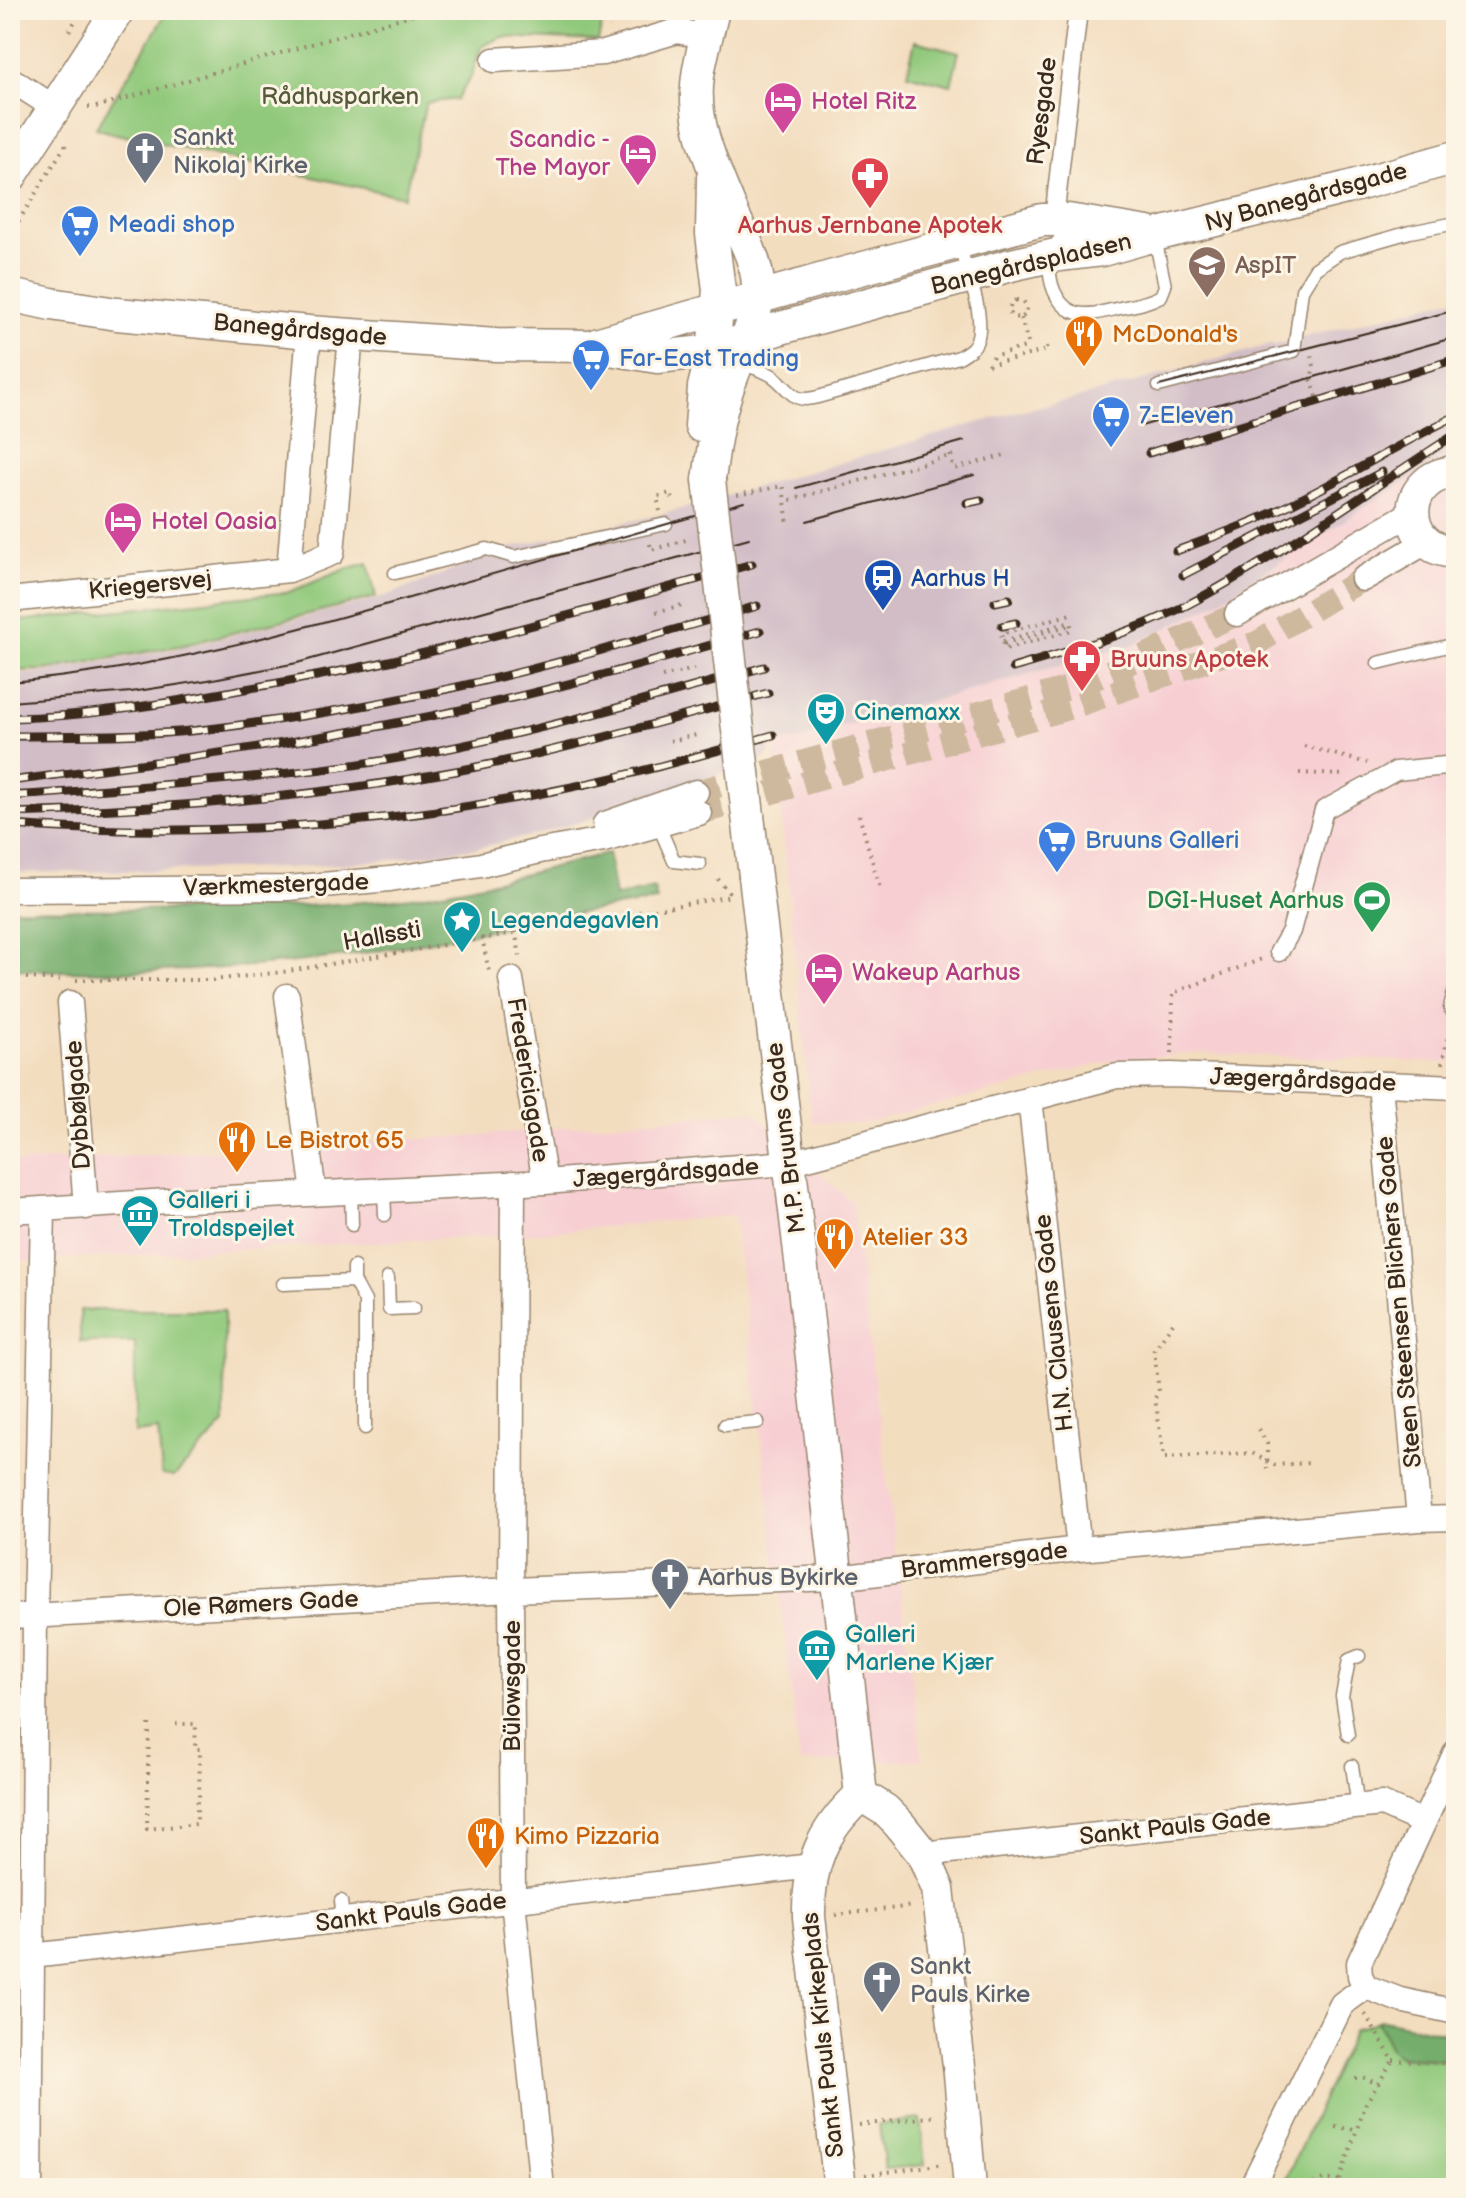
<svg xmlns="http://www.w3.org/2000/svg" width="1466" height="2198" font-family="'Balsamiq Sans',sans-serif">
  <rect width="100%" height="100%" fill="#fcf5e5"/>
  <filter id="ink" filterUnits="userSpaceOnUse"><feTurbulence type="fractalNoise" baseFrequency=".0125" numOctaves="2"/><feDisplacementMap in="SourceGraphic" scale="16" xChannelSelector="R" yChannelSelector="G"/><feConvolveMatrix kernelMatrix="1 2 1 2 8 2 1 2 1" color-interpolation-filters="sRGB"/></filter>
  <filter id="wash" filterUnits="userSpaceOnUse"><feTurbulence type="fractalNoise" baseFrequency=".006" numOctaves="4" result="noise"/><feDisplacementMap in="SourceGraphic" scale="32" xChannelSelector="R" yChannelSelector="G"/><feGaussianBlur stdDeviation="1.8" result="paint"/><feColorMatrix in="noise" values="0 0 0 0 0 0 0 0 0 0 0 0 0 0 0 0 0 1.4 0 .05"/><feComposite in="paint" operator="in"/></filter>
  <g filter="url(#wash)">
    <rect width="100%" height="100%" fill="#f3ddbf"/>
    <path fill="#f7cfd3" d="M1456,451V1063L1194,1053L1111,1061L862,1124L812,1122L774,743L806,739L814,734L1133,645Z
      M752,1111L852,1202L922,1760L800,1763L734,1215L527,1234L10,1262V1163L470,1136Z"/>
    <path fill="#d2bdc7" d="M1456,298V451L1432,464L1216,603L1133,645L814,734L806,739L774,743L765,759L583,821L534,835L477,848L388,860L288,868L10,873V674L40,673L181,648L381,598L512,547L663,514L1019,411L1070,400L1273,344L1274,345Z"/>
    <path fill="#91c97c" stroke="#667a4d" stroke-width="2" d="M168,10H605L598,41L501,37L481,47L472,75L457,99L426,103L404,197L112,133L96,128Z
      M915,41L959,52L951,85L907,74Z
      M368,563L376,597L184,645L45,670L10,671V622L289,592L346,569Z
      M80,1310H224L225,1423L174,1477L162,1475L158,1430L135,1433V1342H80Z
      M1382,2020L1456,2035V2188H1282L1354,2029Z
      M920,2119L925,2165L885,2169L879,2124Z"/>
    <path fill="#74ad6c" stroke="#586c45" stroke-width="2" d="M608,853L615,897L654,888L657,901C552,914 449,941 345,956C233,971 122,975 10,969V909C135,910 263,912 387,900C462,892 535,872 608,853Z
      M1382,2020L1456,2035V2061L1400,2057L1391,2050L1377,2021Z"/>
  </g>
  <g filter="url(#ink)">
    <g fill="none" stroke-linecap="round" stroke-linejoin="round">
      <path stroke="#ceb99f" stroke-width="24" stroke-dasharray="24 12" stroke-linecap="butt" d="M696,792L1080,685L1237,614
        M699,813L1072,707L1257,643L1363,579"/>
      <g stroke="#97846e" stroke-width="15">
        <path id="service" d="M1075,232C1038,237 1044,305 1077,313C1091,316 1106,311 1120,308C1135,305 1148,303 1161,296L1165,286L1155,238
          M738,362C750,367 765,370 774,377C792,391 792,404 818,397L959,357C967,352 974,349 977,340C986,315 966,270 959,245
          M1159,386L1294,351L1302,290L1315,269L1340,252L1410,232L1456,223
          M395,573L487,549L514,557L666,524
          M1378,663L1456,644
          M658,824L674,861L700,864
          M384,1189L385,1215
          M351,1191L352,1225
          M354,1267V1281L365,1301V1428
          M388,1278L389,1309L414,1308
          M283,1284L354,1281
          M725,1425L758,1422
          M1348,1735L1342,1696L1349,1660L1359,1656
          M1352,1766L1358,1807
          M341,1901L343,1920"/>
      </g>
      <g stroke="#97846e" stroke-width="21">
        <path id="pedestrian" d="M1054,219L1078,10
          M1279,952L1291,931L1324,810L1396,771L1456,765
          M1453,1008L1456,995"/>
      </g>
      <g stroke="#97846e" stroke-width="27">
        <path id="minor" d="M494,60L603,53L677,31L707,37
          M10,79L55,108
          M309,332L289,570L332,553L351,335
          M1363,579L1426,542
          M10,600L289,570
          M1237,614L1413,512
          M605,824L696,792
          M10,890L288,888L390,879L481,865L540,851L604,840L699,813
          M511,979L545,1182
          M287,996L314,1193
          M70,1003L86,1207
          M1380,1084L1419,1519
          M1030,1098L1079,1549
          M513,1183L511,1590L513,1900L542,2188
          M10,1211L168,1201L545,1182L789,1163L1117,1076L1172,1075L1456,1087
          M10,1617L511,1590L837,1578L1079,1549L1419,1519L1456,1518
          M923,1854L1382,1804L1423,1822
          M10,1956H32L812,1866
          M1366,1987L1360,1976L1359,1963L1456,1752
          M1366,1987L1400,2000L1456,2012
          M30,2188L35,1616L43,1209
          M1251,2188L1342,2004L1366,1987"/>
      </g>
      <g stroke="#97846e" stroke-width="35">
        <path id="tertiary" d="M10,177L118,10
          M10,295L51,304L117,314L309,332L496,345L592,346L657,357L713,351L777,329L1011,265L1051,256L1102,250L1155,235L1346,188L1456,157
          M596,344L834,276L1042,220H1068L1148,233
          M701,426L704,387L713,351L719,290L712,234L713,178
          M1456,472C1399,475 1399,550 1456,552
          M709,480C713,450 717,419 727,390C738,357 759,321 758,285C757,260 741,233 731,210C714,169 691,122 698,76C701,54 708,32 713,10
          M755,876L802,1269L861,1795
          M861,1795L885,1810L899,1824L923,1854L938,1889L960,2074L970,2188
          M840,2188L809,1917C808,1865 822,1830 861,1795"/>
      </g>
      <path stroke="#97846e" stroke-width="4" stroke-dasharray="2 6" stroke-linecap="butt" d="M593,10L609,28
        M69,31L82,10
        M88,107H96L428,10
        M10,235L68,141
        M1016,300L1011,303L1009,311L1012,317L1021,318
        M1016,300L1023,301L1027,306L1026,314L1021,318
        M1021,318L1029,347
        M1312,356L1314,366L1311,379L1318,400
        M988,365L1048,350L1045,342
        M988,365L993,356L1029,346
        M950,455L954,469L1005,455
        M737,495L783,486L788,525
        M790,500L953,455
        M660,511L657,497L670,493L675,503
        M650,544L651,550L686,540
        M656,612L686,604
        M1003,641L1070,622L1072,630L1005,649L1001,634L1071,614L1072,617
        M1004,644L1070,625
        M662,677L694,669
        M670,741L701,734
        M1304,746L1367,763
        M1299,773L1345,775
        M859,815L880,888
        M718,879L729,893
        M515,931L521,960
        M482,937L489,972
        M10,977L64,980
        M76,980H213L283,972L733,896
        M1172,1053L1173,993L1262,959
        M1442,1064L1450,1026
        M1173,1323L1154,1350L1159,1391L1155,1398L1164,1458L1252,1453L1274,1465L1310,1463
        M1259,1429L1267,1444V1470
        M149,1724L147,1829L197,1824V1800L199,1799L200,1749H195L196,1724H176
        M835,1915L914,1906
        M1365,2014L1393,2060
        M1393,2060L1456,2064
        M1355,2078H1364L1378,2084
        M859,2125L938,2116
        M1335,2127L1356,2130
        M865,2175L944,2164
        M1314,2184L1323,2179L1339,2181
        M1339,2188V2181L1366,2103L1393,2060"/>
      <use href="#service" stroke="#fff" stroke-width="12"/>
      <use href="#pedestrian" stroke="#fff" stroke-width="18"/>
      <use href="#minor" stroke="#fff" stroke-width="24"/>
      <use href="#tertiary" stroke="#fff" stroke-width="32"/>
      <path stroke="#3b2a1e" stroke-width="2" d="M1159,386L1456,310
        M1141,426L1456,337
        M796,488L964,441
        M807,521L974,475
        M10,682C154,670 292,632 430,592C534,562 639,532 744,502
        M10,702L131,692L208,680L297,663L749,538"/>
      <g stroke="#3b2a1e" stroke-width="9">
        <path id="rail" d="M1149,453L1456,359
          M967,503L981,500
          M1176,551C1219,535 1262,519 1303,498C1355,472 1404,441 1456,416
          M1183,575L1382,472
          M995,602L1009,599
          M1002,626L1016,623
          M1013,668C1072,650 1132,633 1187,605C1281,556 1366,491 1456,434
          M10,718C87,717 163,704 239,690C303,679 366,667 429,652C537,626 644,594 752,564
          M10,736C79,735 148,737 217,728C321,715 426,696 528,670C605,650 681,628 757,606
          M10,781C141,764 271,748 401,722C522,699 641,665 760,631
          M10,796C65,793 119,788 174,784C253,777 332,770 410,756C530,734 647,700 764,667
          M10,813C162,809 306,799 456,771C561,751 664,721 768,693
          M10,825C196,838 385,827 567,788C636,774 705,754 773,735"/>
      </g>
      <use href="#rail" stroke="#fcf5e5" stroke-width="6" stroke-dasharray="18" stroke-linecap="butt"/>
      <g stroke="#97846e" stroke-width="35" stroke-linecap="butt">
        <path id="tertiary-bridge" d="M709,480L755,876"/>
      </g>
      <use href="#tertiary-bridge" stroke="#fff" stroke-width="32"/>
    </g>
  </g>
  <defs>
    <g id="hotel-pin" transform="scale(2)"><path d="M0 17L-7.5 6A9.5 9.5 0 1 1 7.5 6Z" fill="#d1479c" stroke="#fcf5e5"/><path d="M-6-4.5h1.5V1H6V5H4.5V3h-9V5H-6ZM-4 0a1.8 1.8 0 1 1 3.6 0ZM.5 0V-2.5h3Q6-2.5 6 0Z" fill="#fff"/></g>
    <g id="church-pin" transform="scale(2)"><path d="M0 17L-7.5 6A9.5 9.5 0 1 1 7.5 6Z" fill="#6b7280" stroke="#fcf5e5"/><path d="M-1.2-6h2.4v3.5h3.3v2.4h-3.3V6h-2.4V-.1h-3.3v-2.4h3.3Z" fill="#fff"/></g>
    <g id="pharmacy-pin" transform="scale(2)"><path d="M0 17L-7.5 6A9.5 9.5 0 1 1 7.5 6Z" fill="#e0444e" stroke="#fcf5e5"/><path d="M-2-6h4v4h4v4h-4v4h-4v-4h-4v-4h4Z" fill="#fff"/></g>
    <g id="supermarket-pin" transform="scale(2)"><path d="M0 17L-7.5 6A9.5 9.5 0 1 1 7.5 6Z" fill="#3f7fe0" stroke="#fcf5e5"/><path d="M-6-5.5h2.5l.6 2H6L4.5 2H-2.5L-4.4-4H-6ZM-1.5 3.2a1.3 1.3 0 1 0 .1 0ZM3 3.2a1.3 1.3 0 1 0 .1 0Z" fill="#fff"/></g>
    <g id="school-pin" transform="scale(2)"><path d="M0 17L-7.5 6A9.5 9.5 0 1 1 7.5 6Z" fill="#8d6e63" stroke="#fcf5e5"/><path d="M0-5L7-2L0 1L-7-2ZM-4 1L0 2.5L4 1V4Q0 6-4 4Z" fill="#fff"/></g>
    <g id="restaurant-pin" transform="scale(2)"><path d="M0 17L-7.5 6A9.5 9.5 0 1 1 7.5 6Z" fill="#e8710a" stroke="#fcf5e5"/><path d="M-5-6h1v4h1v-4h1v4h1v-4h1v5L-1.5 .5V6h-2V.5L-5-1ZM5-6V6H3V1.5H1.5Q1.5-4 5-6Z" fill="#fff"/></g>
    <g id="station-pin" transform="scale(2)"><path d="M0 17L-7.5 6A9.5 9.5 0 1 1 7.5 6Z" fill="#1a4fb4" stroke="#fcf5e5"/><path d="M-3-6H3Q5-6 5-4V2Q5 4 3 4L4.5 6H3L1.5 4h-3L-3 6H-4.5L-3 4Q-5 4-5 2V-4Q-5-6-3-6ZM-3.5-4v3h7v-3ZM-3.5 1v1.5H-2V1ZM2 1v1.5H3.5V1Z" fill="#fff"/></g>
    <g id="theatre-pin" transform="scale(2)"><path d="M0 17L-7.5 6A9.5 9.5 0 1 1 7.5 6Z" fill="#0f9aa8" stroke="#fcf5e5"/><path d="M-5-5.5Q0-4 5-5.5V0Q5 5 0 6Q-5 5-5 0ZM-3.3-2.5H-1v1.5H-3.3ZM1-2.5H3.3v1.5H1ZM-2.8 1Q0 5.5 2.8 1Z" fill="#fff"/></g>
    <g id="stadium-pin" transform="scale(2)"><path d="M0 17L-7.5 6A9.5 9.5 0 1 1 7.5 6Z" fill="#2e9e5b" stroke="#fcf5e5"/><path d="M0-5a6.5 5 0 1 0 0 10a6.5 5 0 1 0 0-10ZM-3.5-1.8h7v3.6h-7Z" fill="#fff"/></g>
    <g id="sight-pin" transform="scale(2)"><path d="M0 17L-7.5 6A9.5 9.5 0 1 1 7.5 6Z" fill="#0f9aa8" stroke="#fcf5e5"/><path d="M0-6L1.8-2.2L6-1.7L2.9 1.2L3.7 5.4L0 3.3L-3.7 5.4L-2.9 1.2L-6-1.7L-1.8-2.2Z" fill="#fff"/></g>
    <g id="museum-pin" transform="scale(2)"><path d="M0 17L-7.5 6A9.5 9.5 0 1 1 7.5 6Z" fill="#0f9aa8" stroke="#fcf5e5"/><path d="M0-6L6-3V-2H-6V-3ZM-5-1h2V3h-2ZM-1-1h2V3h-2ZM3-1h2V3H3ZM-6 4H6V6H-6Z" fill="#fff"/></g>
  </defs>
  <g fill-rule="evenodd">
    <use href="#hotel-pin" x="783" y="101"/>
    <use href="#church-pin" x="145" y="151"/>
    <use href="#hotel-pin" x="638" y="153"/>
    <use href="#pharmacy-pin" x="870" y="176"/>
    <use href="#supermarket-pin" x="80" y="224"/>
    <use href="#school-pin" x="1207" y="265"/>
    <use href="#restaurant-pin" x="1084" y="334"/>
    <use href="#supermarket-pin" x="591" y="358"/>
    <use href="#supermarket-pin" x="1111" y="415"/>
    <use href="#hotel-pin" x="123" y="521"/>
    <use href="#station-pin" x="883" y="578"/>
    <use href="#pharmacy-pin" x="1082" y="659"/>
    <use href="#theatre-pin" x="826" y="712"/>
    <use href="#supermarket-pin" x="1057" y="840"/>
    <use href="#stadium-pin" x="1372" y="900"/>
    <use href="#sight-pin" x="462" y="920"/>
    <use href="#hotel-pin" x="824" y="972"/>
    <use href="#restaurant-pin" x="237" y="1140"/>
    <use href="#museum-pin" x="140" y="1214"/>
    <use href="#restaurant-pin" x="835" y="1237"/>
    <use href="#church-pin" x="670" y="1577"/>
    <use href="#museum-pin" x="817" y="1648"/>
    <use href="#restaurant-pin" x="486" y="1836"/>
    <use href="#church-pin" x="882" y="1980"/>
  </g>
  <g text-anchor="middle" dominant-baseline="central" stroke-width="6" stroke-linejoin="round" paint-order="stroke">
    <g font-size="24" fill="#555a3a" stroke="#fcf5e5">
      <text x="340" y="96">Rådhusparken</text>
    </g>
    <g font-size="24" fill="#b23c85" stroke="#fcf5e5" text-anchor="start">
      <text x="811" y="101">Hotel Ritz</text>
      <text x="610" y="139" text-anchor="end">Scandic -<tspan x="610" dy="28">The Mayor</tspan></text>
      <text x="151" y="521">Hotel Oasia</text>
      <text x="852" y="972">Wakeup Aarhus</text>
    </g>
    <g font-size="24" fill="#3b2a1e" stroke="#fcf5e5">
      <text transform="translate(1042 111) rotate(-83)">Ryesgade</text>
      <text transform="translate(1306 197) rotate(-15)">Ny Banegårdsgade</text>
      <text transform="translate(1031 264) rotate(-13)">Banegårdspladsen</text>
      <text transform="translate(300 330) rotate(5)">Banegårdsgade</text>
      <text transform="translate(150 585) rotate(-6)">Kriegersvej</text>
      <text transform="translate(276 885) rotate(-2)">Værkmestergade</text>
      <text transform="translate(382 936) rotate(-10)">Hallssti</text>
      <text transform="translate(528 1080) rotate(81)">Fredericiagade</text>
      <text transform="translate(1303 1080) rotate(2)">Jægergårdsgade</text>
      <text transform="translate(78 1105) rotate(-94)">Dybbølgade</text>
      <text transform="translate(786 1138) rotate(-97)">M.P. Bruuns Gade</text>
      <text transform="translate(666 1173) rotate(-4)">Jægergårdsgade</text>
      <text transform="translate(1399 1302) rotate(-95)">Steen Steensen Blichers Gade</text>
      <text transform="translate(1054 1323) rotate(-96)">H.N. Clausens Gade</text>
      <text transform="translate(984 1560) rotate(-7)">Brammersgade</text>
      <text transform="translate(261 1604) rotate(-3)">Ole Rømers Gade</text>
      <text transform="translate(512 1686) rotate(-90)">Bülowsgade</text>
      <text transform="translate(1175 1827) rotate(-6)">Sankt Pauls Gade</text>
      <text transform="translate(411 1912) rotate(-7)">Sankt Pauls Gade</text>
      <text transform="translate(823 2035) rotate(-96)">Sankt Pauls Kirkeplads</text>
    </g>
    <g font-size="24" fill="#5b616d" stroke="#fcf5e5" text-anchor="start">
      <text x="173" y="137">Sankt<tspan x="173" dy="28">Nikolaj Kirke</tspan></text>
      <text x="698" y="1577">Aarhus Bykirke</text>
      <text x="910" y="1966">Sankt<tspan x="910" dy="28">Pauls Kirke</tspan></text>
    </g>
    <g font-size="24" fill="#366cbe" stroke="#fcf5e5" text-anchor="start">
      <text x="108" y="224">Meadi shop</text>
      <text x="619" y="358">Far-East Trading</text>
      <text x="1139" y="415">7-Eleven</text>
      <text x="1085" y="840">Bruuns Galleri</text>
    </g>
    <g font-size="24" fill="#be3a42" stroke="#fcf5e5">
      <text x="870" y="225">Aarhus Jernbane Apotek</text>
      <text x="1110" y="659" text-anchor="start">Bruuns Apotek</text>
    </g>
    <g font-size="24" fill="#785e54" stroke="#fcf5e5" text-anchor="start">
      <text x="1235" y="265">AspIT</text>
    </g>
    <g font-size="24" fill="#c56008" stroke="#fcf5e5" text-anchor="start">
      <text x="1112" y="334">McDonald's</text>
      <text x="265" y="1140">Le Bistrot 65</text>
      <text x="863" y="1237">Atelier 33</text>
      <text x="514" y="1836">Kimo Pizzaria</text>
    </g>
    <g font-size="24" fill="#164399" stroke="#fcf5e5" text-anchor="start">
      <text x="911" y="578">Aarhus H</text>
    </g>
    <g font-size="24" fill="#0d838f" stroke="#fcf5e5" text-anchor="start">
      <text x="854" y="712">Cinemaxx</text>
      <text x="490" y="920">Legendegavlen</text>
      <text x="168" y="1200">Galleri i<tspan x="168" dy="28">Troldspejlet</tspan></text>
      <text x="845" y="1634">Galleri<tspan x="845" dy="28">Marlene Kjær</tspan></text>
    </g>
    <g font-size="24" fill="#27864d" stroke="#fcf5e5" text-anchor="end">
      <text x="1344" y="900">DGI-Huset Aarhus</text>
    </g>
  </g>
  <rect width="1466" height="2198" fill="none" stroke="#fcf5e5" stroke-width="40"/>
</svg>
